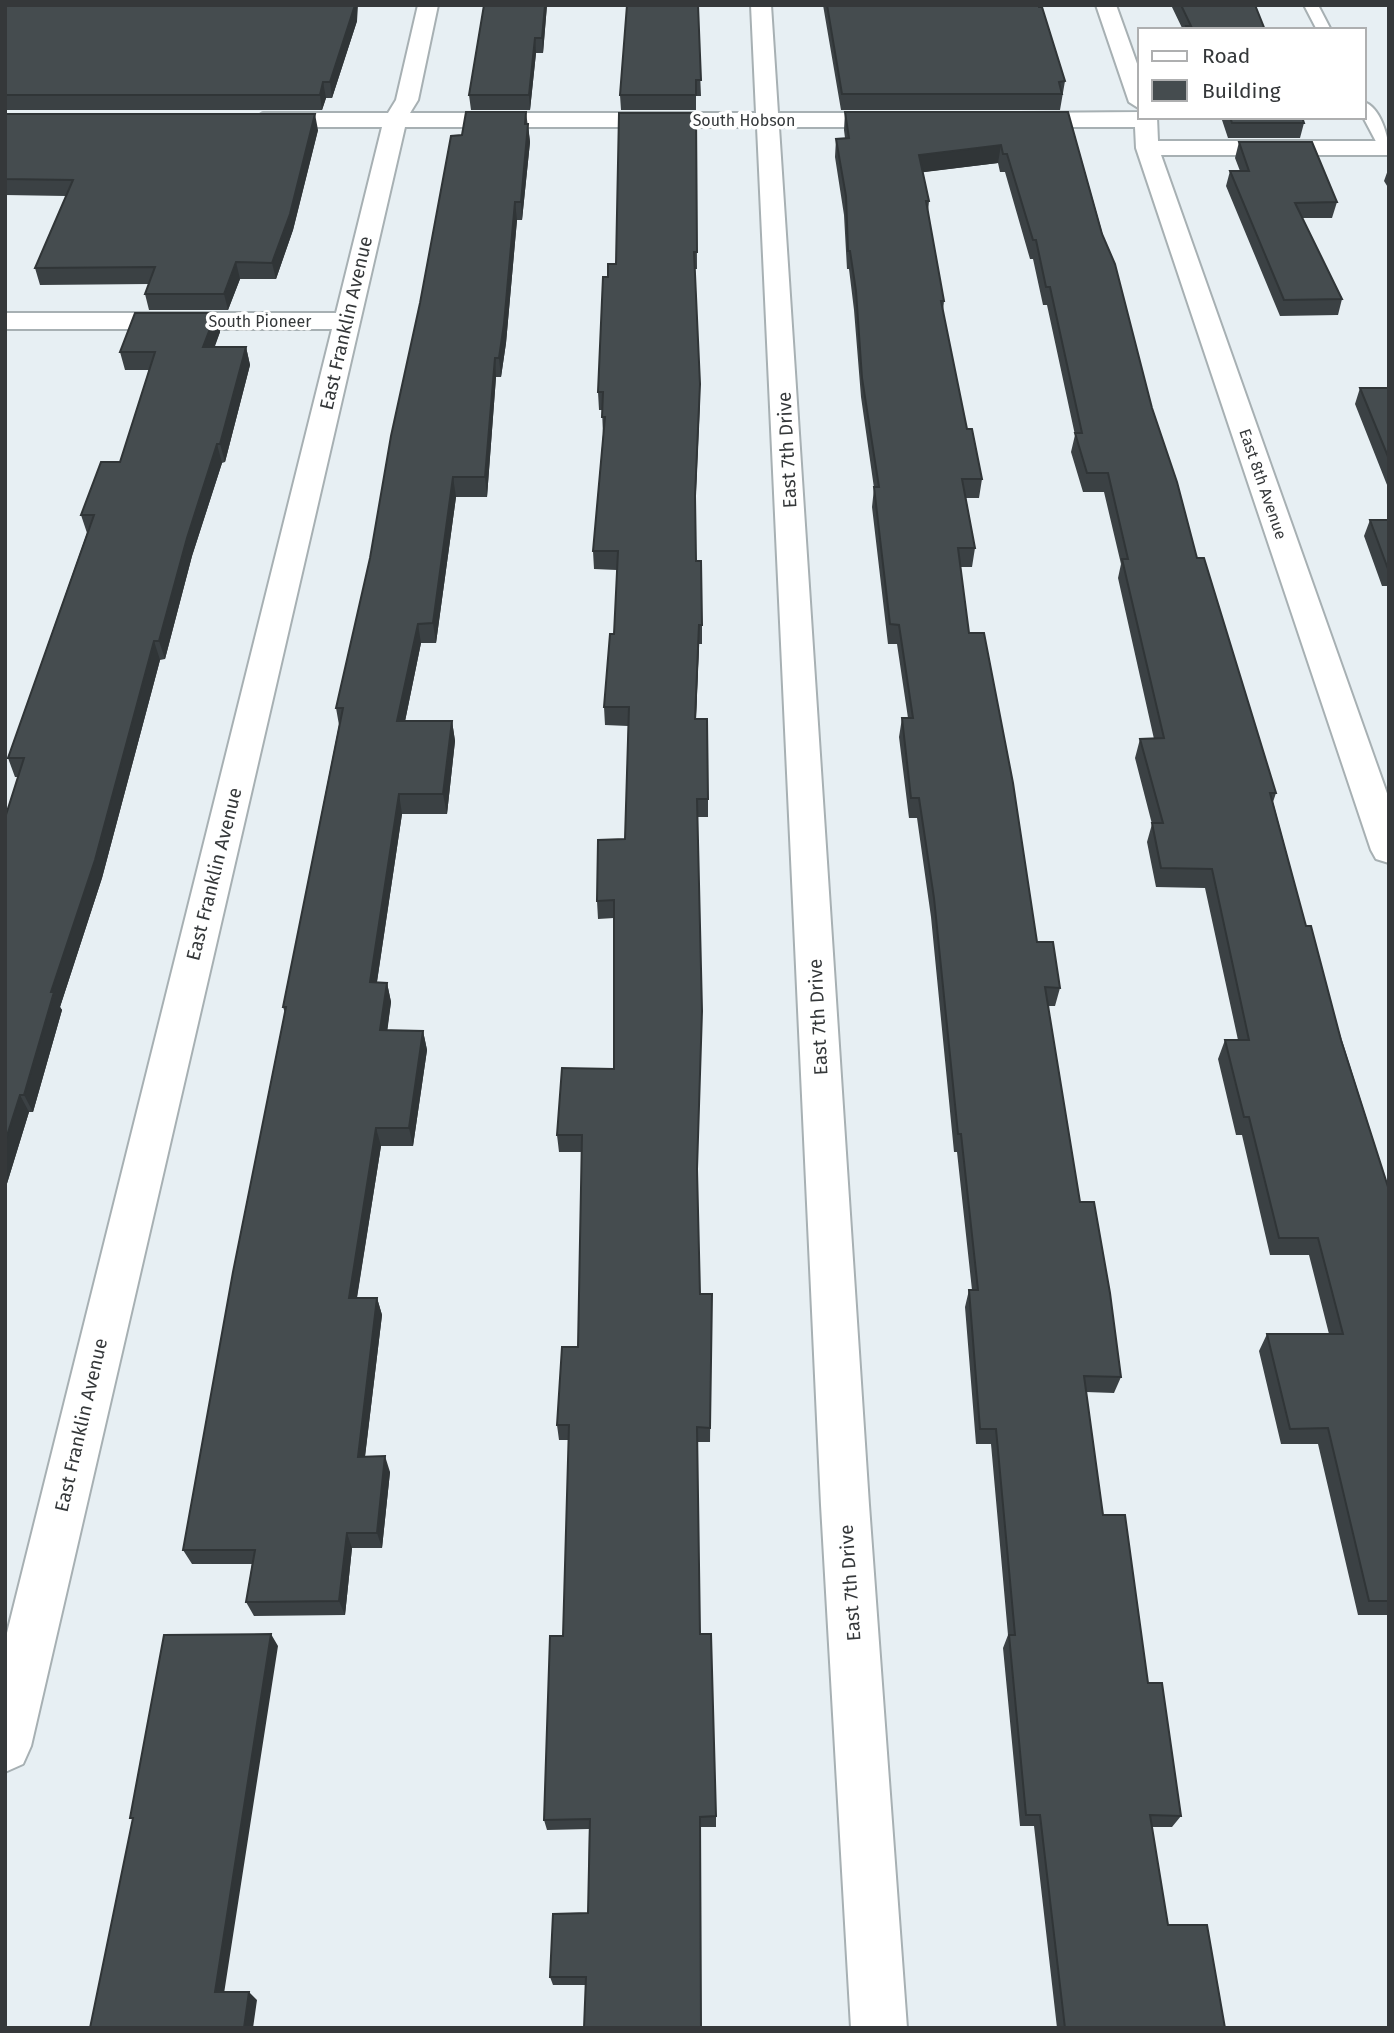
<svg xmlns="http://www.w3.org/2000/svg" width="1394" height="2033" font-family="'Fira Sans',sans-serif">
  <rect width="100%" height="100%" fill="#e7eff3"/>
  <g fill="none" stroke-linecap="round" stroke-linejoin="round">
    <g stroke="#a7b0b3" stroke-width="4">
      <path id="lane" d="M1304,5H1318L1331,30H1317Z
        M1364,102C1380,107 1389,137 1389,152L1381,151L1363,117Z"/>
    </g>
    <g stroke="#a7b0b3" stroke-width="4">
      <path id="street" d="M418,5H438L418,100L410,113H756L751,5H771L778,113H896L907,120L896,127H779L869,1505L907,2028H851L821,1505L757,127H405L31,1746L23,1764L5,1772V1641L332,329H5V313H336L382,127H263L252,120L263,113H388L396,100Z
        M1096,5H1116L1140,72V109L1129,102Z
        M1140,112V117H1157L1158,141H1389V155H1161L1389,799V863L1376,859L1371,850L1136,148L1135,127H1019L1008,120L1019,113Z"/>
    </g>
    <use href="#lane" fill="#fff" fill-rule="evenodd"/>
    <use href="#street" fill="#fff" fill-rule="evenodd"/>
  </g>
  <path fill="#3b4144" d="M5,5L357,21L332,98H326L322,110H5Z
    M484,5H547L543,53H536L530,110H471L469,95Z
    M823,5H1039L1065,81L1060,110H841Z
    M1171,5H1255L1265,30H1183Z
    M698,22L701,96H696V110H621L620,95Z
    M526,112L530,142L522,220H517L506,343L501,377H496L487,497H456L436,643H421L405,721H452L455,741L447,814H402L377,982L387,983L391,1002L387,1030L423,1031L427,1050L413,1146H381L357,1298H377L382,1315L365,1457L390,1472L382,1548H352L345,1615L254,1616L246,1602L252,1564H192L183,1550L285,1013L283,1007L339,725L336,708L370,558L462,135Z
    M845,112H1068L1152,408L1197,558L1276,793L1273,802L1306,926L1389,1190V1615H1358L1318,1444H1281L1259,1351L1267,1334H1329L1309,1255H1270L1242,1135H1236L1218,1059L1225,1040H1238L1205,888L1156,887L1147,842L1152,824L1135,758L1140,739H1154L1118,578L1121,564L1104,492H1083L1071,452L1075,435L1047,305H1043L1033,259H1030L1005,172H1000L998,163L923,172L929,201L928,212L944,301L943,311L967,429L982,479L979,498H966L975,548L972,567H960L969,633L1037,942L1060,988L1055,1006H1048L1080,1202L1121,1377L1114,1393L1086,1392L1103,1515L1148,1683L1181,1816L1172,1827H1151L1168,1925L1225,2028H1057L1034,1826H1020L1003,1648L1008,1635L991,1444H976L965,1307L969,1290H972L957,1152H954L931,917L917,818H909L899,737L902,718H908L897,644H888L872,507L874,488L861,397L854,310L849,269H847L844,215L835,157L836,139L845,138L844,130Z
    M696,113L697,269H695L700,384L695,511L696,561L702,625V644H699L696,719L708,799V817H697V1179L700,1294H712L710,1442H697L700,1634L716,1816V1827H700L585,1985H553L550,1977L588,1913L589,1829L547,1830L544,1820L563,1636L569,1440H559L557,1425L578,1347L582,1152H559L557,1135L614,1069V918L598,919L597,901L625,839L628,726L605,725L604,707L614,634L617,570L594,569L593,551L603,435L602,410H599L598,392L608,277L616,264Z
    M5,114L318,130L293,230L276,279H240L228,310H149L145,294L149,284L40,285L35,268L66,196L5,195Z
    M1221,117H1302L1304,123L1300,138H1228Z
    M1239,142L1337,202L1332,218H1302L1342,299L1338,315L1280,316L1226,186L1230,171H1240L1235,158Z
    M1389,167V189L1384,181Z
    M216,313L220,332L214,347H246L250,365L225,462L222,463L192,556L165,659L160,660L102,878L60,1007L62,1010L33,1112H29L5,1190V818L18,777H15L8,758L87,533L81,515L120,462L149,370H125L120,352Z
    M1360,388H1389V490L1355,404Z
    M1370,520H1389V586H1382L1364,536Z"/>
  <path fill="#303537" d="M355,5H358L357,21L332,98L330,82Z
    M545,5H547L543,53L542,38Z
    M535,38L536,53L530,110L529,95Z
    M323,82L326,98L322,110L320,95Z
    M315,114L318,130L293,230L276,279L272,263Z
    M528,124L530,142L522,220L521,202Z
    M1001,145L998,163L917,173L919,155Z
    M515,202L517,220L506,343L501,377L499,358Z
    M236,262L240,279L228,310L224,294Z
    M216,313L220,332L208,366L203,347Z
    M246,347L250,365L225,462L220,444Z
    M495,358L496,377L487,497L485,477Z
    M700,384V402L695,514V496Z
    M217,444L222,463L192,556L165,659L159,641L187,538Z
    M453,477L456,497L436,643L433,623Z
    M418,624L421,643L401,741L397,721Z
    M699,625V644L695,737V719Z
    M154,641L160,660L102,878L60,1007L62,1010L33,1112L24,1095L51,992Z
    M452,721L455,741L447,814L443,794Z
    M399,794L402,814L374,1001L370,982Z
    M387,983L391,1002L385,1049L380,1030Z
    M423,1031L427,1050L413,1146L409,1128Z
    M20,1095L29,1112L5,1190V1142Z
    M376,1128L381,1146L354,1315L349,1298Z
    M377,1298L382,1315L363,1472L358,1457Z
    M385,1456L390,1472L382,1548L377,1533Z
    M347,1533L352,1548L345,1615L339,1601Z
    M271,1634L278,1646L223,2000L215,1992Z
    M249,1992L257,2000L253,2028H244Z"/>
  <path fill="#454c4f" stroke="#303537" stroke-width="2" d="M5,5H355L330,82H323L320,95H5Z
    M484,5H545L542,38H535L529,95H469Z
    M627,5H698L701,80H696V95H620Z
    M827,5H1039V7H1042L1065,81L1059,82L1062,94H842Z
    M1181,5H1255L1265,30H1188L1186,26H1191Z
    M466,112H526L525,124H528L521,202H515L504,324L499,358H495L485,477H453L433,623L418,624L397,721H452L443,794H399L370,982L387,983L380,1030L423,1031L409,1128H376L349,1298H377L358,1457L385,1456L377,1533H347L339,1601L246,1602L255,1550H183L233,1272L286,1007H283L343,708H336L370,558L391,436L420,303L451,136L462,135Z
    M845,112H1068L1102,234L1115,264L1152,408L1177,482L1197,558H1204L1276,793H1270L1306,926H1311L1341,1040L1389,1190V1601H1369L1328,1428L1290,1429L1267,1334H1343L1318,1238H1279L1249,1117H1244L1225,1040H1249L1212,869L1161,868L1152,823H1163L1140,739L1164,738L1122,559H1128L1108,473H1087L1075,433H1082L1050,287H1046L1036,240H1033L1007,154H1003L1001,145L919,155L929,201H926L944,301H941L967,429H972L982,479H962L975,548H958L969,633H984L1013,783L1037,942H1053L1060,988L1045,987L1080,1202H1094L1110,1293L1121,1377L1084,1376L1103,1515H1125L1148,1683H1162L1181,1816L1150,1815L1168,1925H1207L1225,2028H1065L1040,1815H1026L1009,1635H1015L996,1429H980L969,1290H978L961,1134H958L934,898L919,798H911L902,718H913L899,625L890,624L874,487H879L862,378L856,291L850,251H848L846,196L836,139L849,138Z
    M619,113H696L697,252H694L700,384L695,496L696,561H701L702,625H699L695,719H707L708,799H697L702,1011L697,1169L700,1294H712L710,1428L697,1427L700,1634H711L716,1816L700,1817L701,2028H584L586,1977H550L553,1914L588,1913L590,1819L544,1820L550,1636H563L569,1425H557L562,1347H578L582,1135H557L562,1068L614,1069V900L597,901L598,840L625,839L629,707H604L610,634H614L618,551H593L605,417H602L603,392H598L603,277H608V264H616Z
    M5,114H315L290,214L272,263L236,262L224,294H145L155,267L35,268L73,180L5,179Z
    M1230,117H1302L1304,123H1232Z
    M1239,142H1312L1337,202L1295,203L1342,299L1284,300L1230,171H1249Z
    M135,313H216L203,347H246L220,444H217L187,538L159,641H154L95,860L51,992H54L24,1095H20L5,1142V818L24,758H8L94,515H81L101,462H120L155,352H120Z
    M1360,388H1389V459Z
    M1370,520H1389V569H1388Z
    M271,1634L215,1992H249L244,2028H90L133,1818H130L164,1635Z"/>
  <g text-anchor="middle" dominant-baseline="central" stroke-width="7" stroke-linejoin="round" paint-order="stroke">
    <g font-size="16" fill="#35383a" stroke="#fff">
      <text x="744" y="120">South Hobson</text>
      <text x="260" y="321">South Pioneer</text>
      <text transform="translate(1263 484) rotate(71)">East 8th Avenue</text>
    </g>
    <g font-size="19" fill="#35383a" stroke="#fff">
      <text transform="translate(346 323) rotate(-77)">East Franklin Avenue</text>
      <text transform="translate(787 450) rotate(-93)">East 7th Drive</text>
      <text transform="translate(214 874) rotate(-76)">East Franklin Avenue</text>
      <text transform="translate(818 1017) rotate(-93)">East 7th Drive</text>
      <text transform="translate(81 1425) rotate(-77)">East Franklin Avenue</text>
      <text transform="translate(850 1583) rotate(-94)">East 7th Drive</text>
    </g>
  </g>
  <rect width="1394" height="2033" fill="none" stroke="#35383a" stroke-width="14"/>
  <rect x="1138" y="28" width="228" height="91" fill="#ffffff" stroke="#aeafb0" stroke-width="2"/>
  <rect x="1152" y="51" width="35" height="10" fill="#ffffff" stroke="#aeafb0" stroke-width="2"/>
  <text x="1202" y="63" font-size="21" fill="#35383a">Road</text>
  <rect x="1152" y="80" width="35" height="21" fill="#454c4f" stroke="#aeafb0" stroke-width="2"/>
  <text x="1202" y="98" font-size="21" fill="#35383a">Building</text>
</svg>
